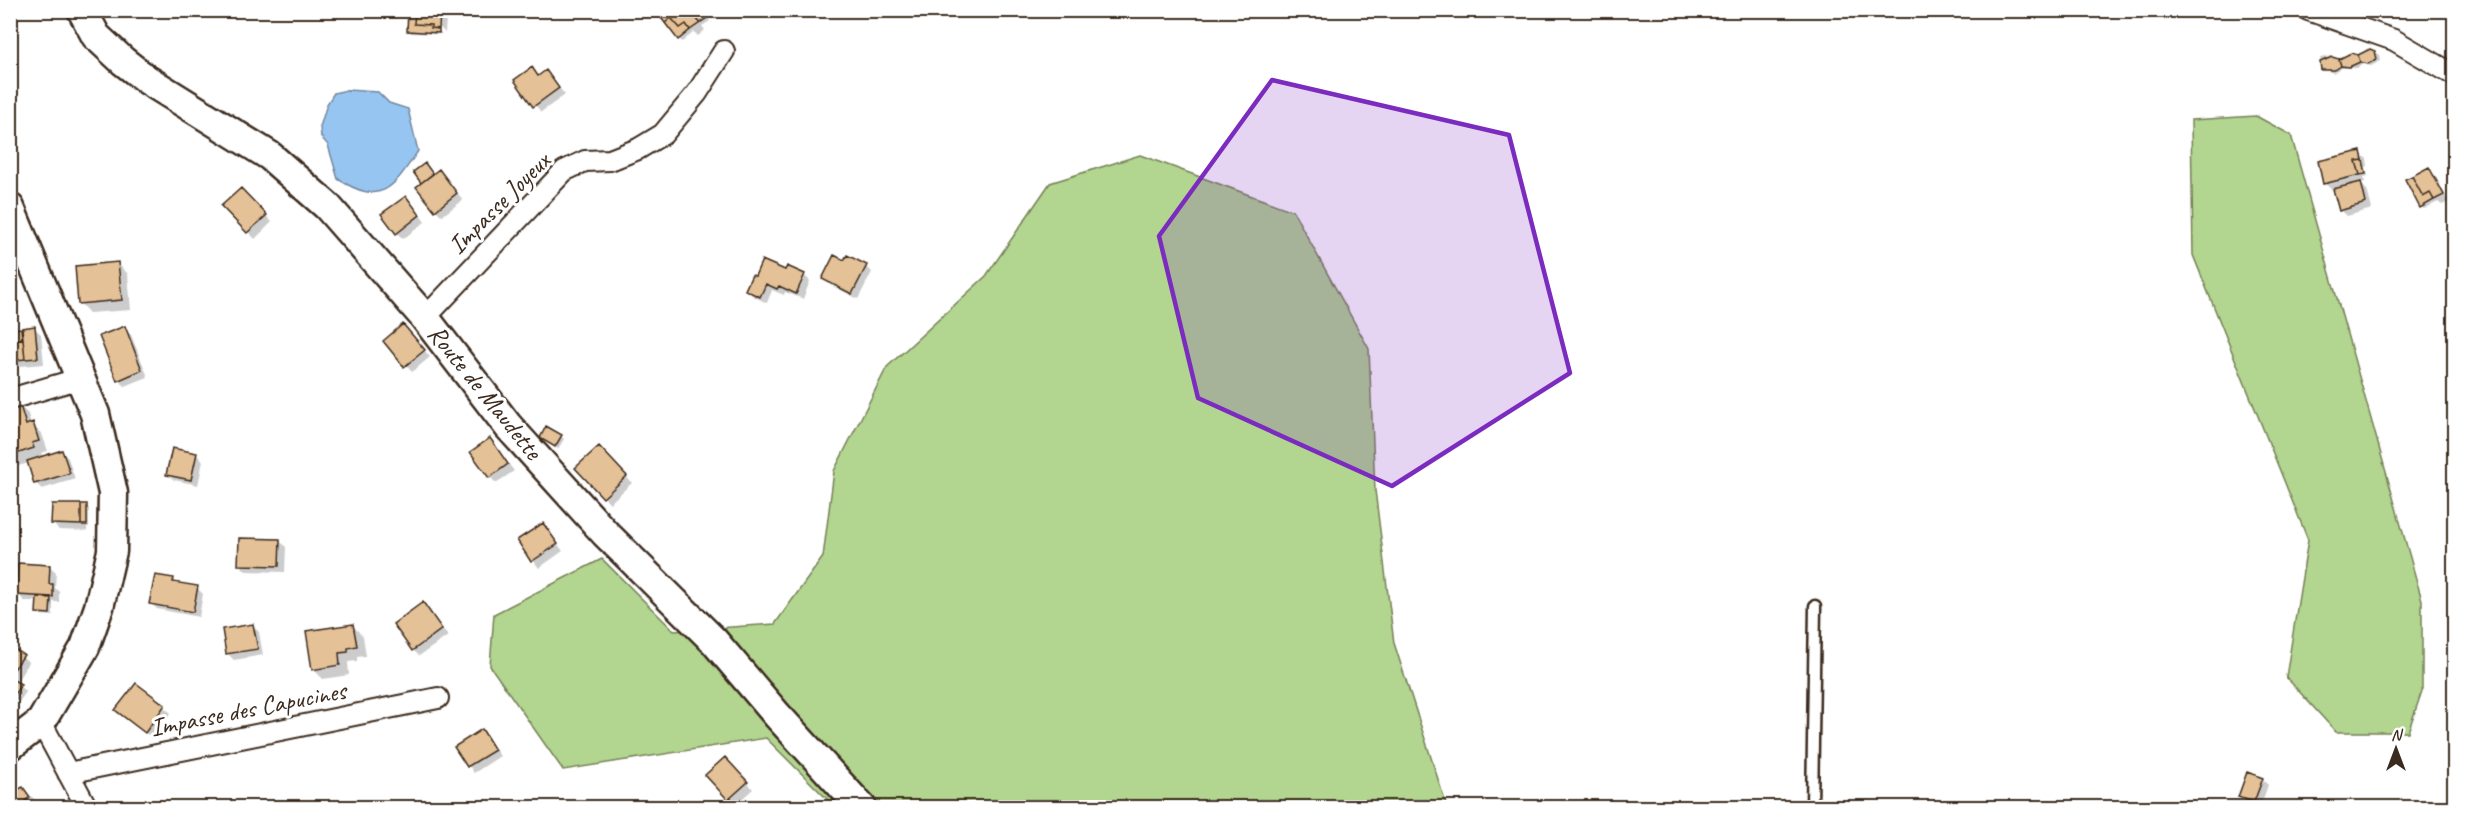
<svg xmlns="http://www.w3.org/2000/svg" width="2465" height="818" font-family="Caveat,sans-serif">
  <rect width="100%" height="100%" fill="#fff"/>
  <filter id="ink" filterUnits="userSpaceOnUse"><feTurbulence type="fractalNoise" baseFrequency=".0167" numOctaves="2"/><feDisplacementMap in="SourceGraphic" scale="12" xChannelSelector="R" yChannelSelector="G"/><feConvolveMatrix kernelMatrix="1 2 1 2 8 2 1 2 1" color-interpolation-filters="sRGB"/></filter>
  <g filter="url(#ink)">
    <path fill="#b2d590" stroke="#768057" stroke-width="1.5" d="M2256,116L2291,135L2422,600V691L2408,732H2336L2286,677L2308,540L2193,255L2191,120Z
      M1140,155L1293,211L1369,349L1375,490L1394,643L1447,807H835L766,738L563,770L490,666L494,614L602,559L674,631L775,624L823,557L834,471L887,367L986,276L1050,183Z"/>
    <path fill="#97c5f2" stroke="#72879d" stroke-width="1.5" d="M347,90L378,92L389,103L408,109L418,151C393,188 382,207 338,179L328,145L321,137L320,127L327,104L334,93Z"/>
    <path fill="#0003" d="M410,10H443L442,16L446,19L445,33L435,22L433,24L442,34L411,33L409,30Z
      M702,10L710,21L702,26L705,30L698,36L694,32L682,42L679,39Z
      M2370,48L2380,55L2381,61L2371,66L2363,64L2357,68H2342L2333,73L2323,69L2320,58L2331,56L2339,60L2348,55L2347,53L2356,57L2362,56L2366,49Z
      M532,69L539,77L546,71L565,95L541,112L516,81Z
      M2360,153L2367,159L2368,166L2366,167L2368,176L2364,177L2365,182L2360,183L2367,190L2372,209L2347,216L2341,210L2335,188L2331,189L2324,183Z
      M2428,169L2435,175L2449,202L2442,205L2438,202L2424,209L2421,207Z
      M415,172L445,177L463,200L442,216L436,210L423,183Z
      M241,190L272,222L255,239L224,206Z
      M412,204L425,222L403,239L397,233Z
      M845,262L866,266L872,272L858,299L831,285L824,279Z
      M118,264L128,274L131,310L89,313L80,303Z
      M785,272L804,275L810,281L803,299L785,292L784,295L772,290L767,303L753,296L747,290Z
      M34,328L41,334L44,364L10,367V330L20,329L24,333Z
      M124,328L131,335L148,377L125,386L118,380Z
      M410,333L430,357L412,372L385,342Z
      M10,368L15,373L16,393H10Z
      M18,404L28,414L31,424L42,434L48,451L41,453L43,457L62,452L68,458L75,479L42,489L35,483L29,463L18,466L10,459V407Z
      M561,436L564,439L558,449L542,438Z
      M490,440L514,471L496,483L490,477Z
      M196,454L203,461L198,485L174,480L167,474Z
      M606,454L632,483L610,503L604,497Z
      M87,506L89,509V527H87V531L59,530L53,524Z
      M543,525L563,551L539,568L519,541Z
      M279,540L286,547L285,572L246,571L240,565Z
      M49,566L56,572L55,588L59,592V602H53V616L41,615L38,612L39,601H24L18,594Z
      M173,579L178,584L197,588L203,594L199,617L157,609L151,603Z
      M423,604L448,636L419,656L413,650Z
      M253,626L259,632L263,655L234,660L228,654Z
      M353,626L363,636L366,656L357,657V661L348,662L349,675L323,679L313,669Z
      M10,648L29,662L16,683L26,692L19,702L10,696Z
      M136,685L171,713L152,738L117,710Z
      M482,731L500,756L474,773L456,747Z
      M725,759L753,789L735,805L707,775Z
      M2262,779L2268,785L2260,808L2246,803L2240,796Z
      M23,788L33,798L39,807L10,808L20,790Z
      M2225,804L2243,807L2244,808H2224Z"/>
    <path fill="#e4c196" stroke="#3b2a1e" stroke-width="1.5" d="M408,10H415L414,24L431,25V28L439,29V33L407,31Z
      M415,10L440,11L439,29L431,28V25L414,24Z
      M663,10H690L700,23L690,30L686,24L680,28L671,18L665,23L658,14Z
      M690,10H703L708,17L700,23Z
      M671,18L680,28L686,24L690,30L678,40L665,23Z
      M2370,49L2375,51L2377,59L2368,64L2360,62L2358,55Z
      M2351,53L2358,55L2360,62L2349,67L2341,66L2339,59Z
      M2332,57L2339,59L2341,66L2335,70H2321L2320,62Z
      M532,67L538,76L546,70L559,88L533,107L514,80Z
      M2361,151L2363,160L2356,161L2360,175L2323,184L2318,161Z
      M2363,160L2366,174L2360,175L2356,161Z
      M425,163L433,174L421,183L413,172Z
      M2429,167L2444,195L2434,200L2430,193L2423,197L2412,176Z
      M439,169L457,193L435,211L416,187Z
      M2412,176L2423,197L2430,193L2434,200L2420,208L2405,179Z
      M2361,182L2366,203L2339,211L2333,189Z
      M241,188L267,215L247,233L221,206Z
      M406,196L420,215L396,234L381,214Z
      M834,255L844,260L847,255L867,265L852,294L822,279Z
      M762,260L785,270L787,266L805,274L796,294L779,286L777,289L766,284L760,297L745,290L752,275L755,276Z
      M118,262L122,300L78,304L75,266Z
      M403,324L425,350L404,367L383,341Z
      M35,326L38,358L25,359L22,328Z
      M125,326L142,370L117,381L99,336Z
      M21,328L22,338L10,339V329Z
      M23,339L25,359L10,361V340Z
      M19,402L26,425L33,422L39,441L32,443L34,448L10,456V405Z
      M546,426L562,435L555,447L540,438Z
      M490,438L508,464L489,478L470,452Z
      M599,446L627,476L603,498L575,468Z
      M172,448L197,453L191,480L166,475Z
      M62,450L70,473L34,484L27,461Z
      M52,504H81V525L51,524Z
      M81,504H87V525H81Z
      M543,523L558,544L531,562L517,540Z
      M239,538L280,539L279,566L238,565Z
      M18,563L50,565L49,584H53V597L16,595Z
      M155,575L174,578L173,582L198,586L193,612L149,604Z
      M37,597L51,598L50,614L36,613Z
      M423,602L442,629L412,651L393,624Z
      M253,624L258,649L226,654L222,629Z
      M353,624L357,646L348,648V652L339,653L340,665L312,670L306,631Z
      M10,646L24,655L10,675Z
      M10,678L21,684L13,697L10,695Z
      M136,683L165,705L145,733L115,710Z
      M482,729L495,750L467,767L454,747Z
      M725,757L748,782L728,800L705,775Z
      M2247,772L2263,778L2254,802L2238,797Z
      M14,783L19,789L23,787L30,797L25,801L29,808H10V784Z"/>
    <g fill="none" stroke-linecap="round" stroke-linejoin="round">
      <g stroke="#3b2a1e" stroke-width="15">
        <path id="lane" d="M1812,808L1815,606"/>
      </g>
      <g stroke="#3b2a1e" stroke-width="24">
        <path id="street" d="M2308,10L2394,40L2454,75
          M425,318L564,171L585,161L610,160L638,149L663,134L697,93L724,51
          M10,399L81,378
          M41,722L87,808
          M68,773L438,698"/>
      </g>
      <g stroke="#3b2a1e" stroke-width="33">
        <path id="secondary" d="M82,10L96,36L123,61L146,79L270,156L327,206L425,318L508,426L605,533L714,641L777,715L862,808
          M10,208L95,414L113,493L112,551L99,607L85,647L41,722L10,746"/>
      </g>
      <use href="#lane" stroke="#fff" stroke-width="10"/>
      <use href="#street" stroke="#fff" stroke-width="20"/>
      <use href="#secondary" stroke="#fff" stroke-width="28"/>
    </g>
  </g>
  <path fill="#7b2cbf" fill-opacity="0.2" stroke="#7b2cbf" stroke-width="4.5" stroke-linejoin="round" d="M1272,80L1509,135L1570,373L1392,486L1198,398L1159,236Z"/>
  <g text-anchor="middle" dominant-baseline="central" stroke-width="6" stroke-linejoin="round" paint-order="stroke">
    <g font-size="26" fill="#3b2a1e" stroke="#fff">
      <text transform="translate(499 203) rotate(-45)">Impasse Joyeux</text>
      <text transform="translate(485 392) rotate(51)">Route de Maudette</text>
      <text transform="translate(248 709) rotate(-11)">Impasse des Capucines</text>
    </g>
  </g>
  <rect width="2465" height="818" fill="none" stroke="#fff" stroke-width="36"/>
  <rect x="18" y="18" width="2429" height="782" fill="none" stroke="#3b2a1e" stroke-width="2" filter="url(#ink)"/>
  <g transform="translate(2396 749)" stroke="#ffffff" stroke-width="4.5" paint-order="stroke">
  <path d="M0-4.5L10 22L0 15L-10 22Z" fill="#3b2a1e"/>
  <text y="-9" font-size="16" font-weight="bold" text-anchor="middle" fill="#3b2a1e">N</text>
  </g>
</svg>
